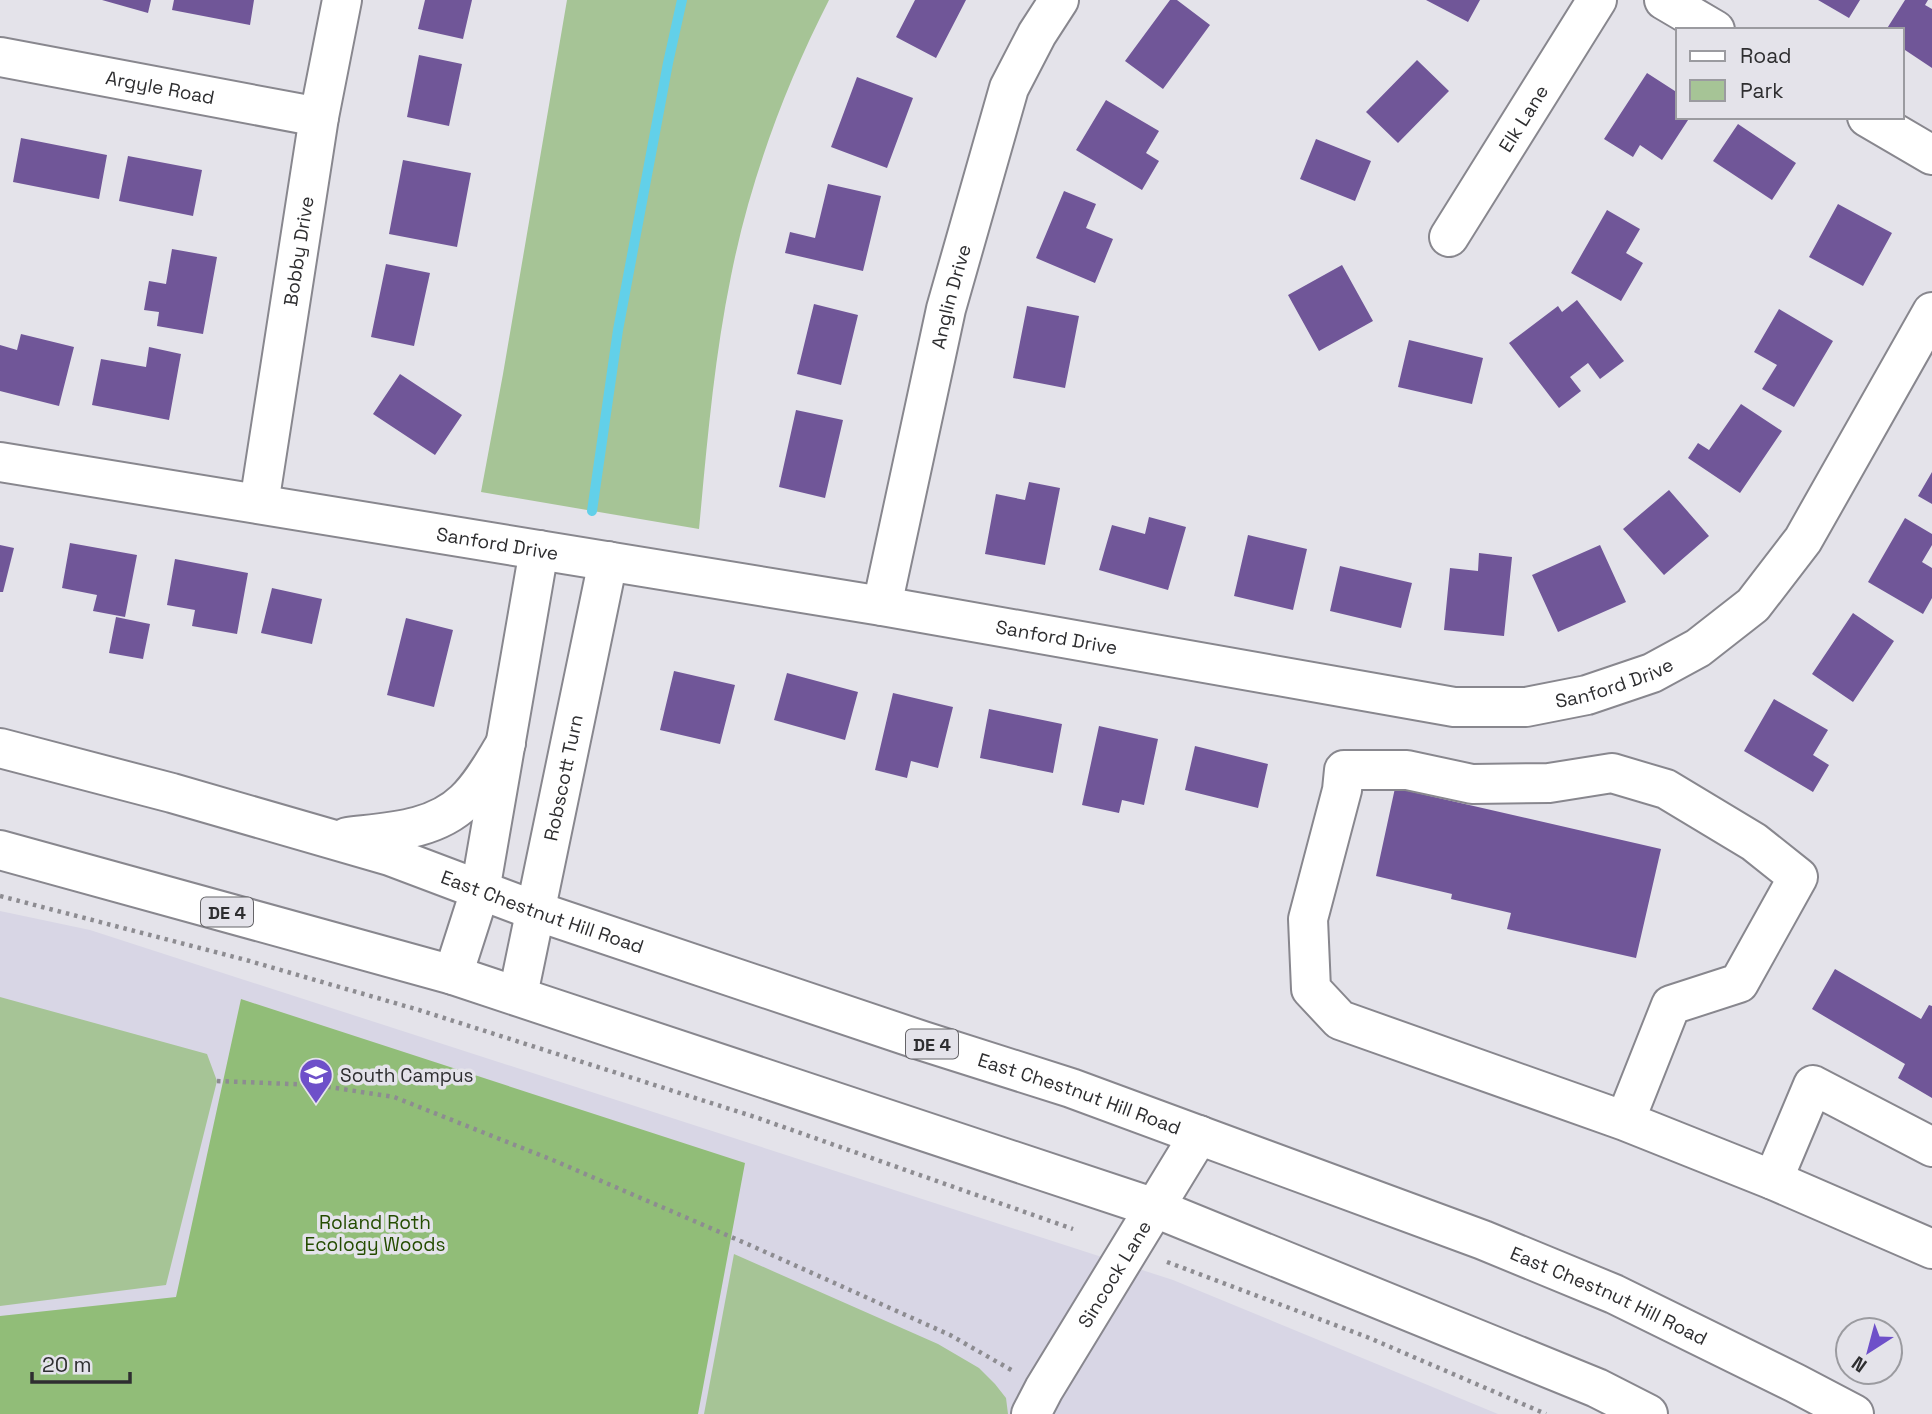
<svg xmlns="http://www.w3.org/2000/svg" width="1932" height="1414" font-family="'Space Grotesk',sans-serif">
  <rect width="100%" height="100%" fill="#e4e3ea"/>
  <path fill="#d8d6e5" d="M0,911L90,930L1173,1280L1498,1414H0Z"/>
  <path fill="#a6c496" d="M567,0H829C785,86 750,180 731,276C714,359 707,444 699,529L481,492L503,374Z
    M0,997L207,1054L217,1081L166,1285L0,1306Z
    M734,1254L938,1344L979,1368L995,1384L1006,1398L1008,1414H704Z"/>
  <path fill="#91bd78" d="M241,999L745,1163L698,1414H0V1316L176,1297Z"/>
  <g fill="none" stroke-linecap="round" stroke-linejoin="round">
    <path stroke="#62d0e9" stroke-width="10" d="M592,511L618,330L668,63L682,0"/>
  </g>
  <path fill="#705698" d="M102,0H151L148,13Z
    M174,0H254L250,25L172,10Z
    M425,0H472L463,39L418,29Z
    M915,0H966L936,58L896,37Z
    M1170,0H1177L1210,25L1163,89L1125,61Z
    M1426,0H1480L1468,22Z
    M1818,0H1860L1849,18Z
    M1905,0H1928L1925,5L1932,9V68L1902,48V30H1886Z
    M419,55L462,64L449,126L407,117Z
    M1417,60L1449,91L1398,143L1366,112Z
    M1647,73L1678,93V117H1690L1662,160L1640,145L1633,157L1604,139Z
    M857,77L913,98L887,168L831,147Z
    M1106,100L1159,131L1146,153L1159,161L1142,190L1076,150Z
    M1738,124L1796,163L1772,200L1713,161Z
    M21,138L107,155L99,199L13,182Z
    M1316,139L1371,161L1355,201L1300,179Z
    M128,156L202,170L193,216L119,201Z
    M403,160L471,173L457,247L389,234Z
    M828,184L881,196L863,271L785,253L790,232L815,238Z
    M1064,191L1096,204L1086,228L1113,239L1095,283L1036,258Z
    M1838,204L1892,233L1863,286L1809,257Z
    M1607,210L1640,229L1626,253L1643,263L1621,301L1571,273Z
    M172,249L217,257L203,334L157,326L159,312L144,310L149,281L166,284Z
    M386,264L430,273L414,346L371,337Z
    M1342,265L1373,321L1319,351L1288,295Z
    M1577,300L1624,361L1600,379L1588,363L1570,377L1581,391L1559,408L1509,343L1558,306L1562,312Z
    M814,304L858,315L841,385L797,374Z
    M1027,306L1079,316L1065,388L1013,378Z
    M1779,309L1833,341L1794,407L1762,389L1777,365L1754,352Z
    M21,334L74,347L59,406L0,391V345L17,350Z
    M1409,340L1483,358L1472,404L1398,387Z
    M149,347L181,354L169,420L92,405L101,359L146,367Z
    M400,374L462,415L435,455L373,414Z
    M1741,404L1782,431L1740,493L1688,458L1698,443L1709,450Z
    M796,410L843,420L825,498L779,487Z
    M1932,472V504L1918,496Z
    M1029,482L1060,488L1045,565L985,554L996,494L1025,500Z
    M1669,490L1709,536L1664,575L1623,529Z
    M1149,517L1186,527L1168,590L1099,570L1112,525L1145,534Z
    M1905,518L1932,534V545L1922,562L1932,568V598L1923,614L1868,582Z
    M1248,535L1307,549L1293,610L1234,596Z
    M70,543L137,555L125,617L93,611L97,595L62,588Z
    M0,545L14,548L3,592H0Z
    M1600,545L1626,602L1558,632L1532,575Z
    M1479,553L1512,557L1504,636L1444,630L1450,568L1478,571Z
    M175,559L248,573L237,634L192,626L195,610L167,605Z
    M1340,566L1412,583L1401,628L1330,611Z
    M272,588L322,599L312,644L261,633Z
    M1853,613L1894,641L1853,702L1812,674Z
    M116,617L150,624L143,659L109,653Z
    M406,618L453,630L434,707L387,695Z
    M674,671L735,685L720,744L660,730Z
    M787,673L858,692L845,740L774,720Z
    M893,693L953,707L938,768L911,761L907,778L875,770Z
    M1774,699L1828,730L1813,755L1829,765L1813,792L1744,751Z
    M989,709L1062,724L1053,773L980,758Z
    M1099,726L1158,739L1144,805L1122,800L1119,813L1082,805Z
    M1195,746L1268,764L1258,808L1185,790Z
    M1395,788L1661,849L1636,958L1507,929L1511,913L1451,899L1452,894L1376,876Z
    M1835,969L1921,1019L1929,1005L1932,1006V1098L1898,1078L1905,1064L1812,1009Z"/>
  <g fill="none" stroke-linecap="round" stroke-linejoin="round">
    <g stroke="#88878e" stroke-width="42">
      <g id="minor">
        <path d="M1664,0L1715,30"/>
        <path id="s1" d="M0,57L319,117"/>
        <path d="M1867,117L1932,155"/>
        <path id="s2" d="M1449,237L1597,0"/>
        <path id="s3" d="M0,462L882,606L1454,707H1526L1587,695L1652,673L1698,648L1753,605L1803,540L1932,312"/>
        <path id="s4" d="M259,504L319,117L342,0"/>
        <path id="s5" d="M882,606L946,309L1009,88L1037,34L1059,0"/>
        <path d="M453,975L480,891L539,550"/>
        <path id="s6" d="M518,995L608,561"/>
        <path d="M1625,1121L1671,1005L1739,983L1798,877L1754,842L1666,789L1612,773L1549,783L1472,784L1407,770H1344L1342,790L1308,919L1311,989L1340,1020L1625,1121L1773,1180L1932,1249"/>
        <path d="M1773,1180L1813,1085L1932,1147"/>
        <path id="s7" d="M1031,1414L1044,1389L1199,1135"/>
      </g>
    </g>
    <g stroke="#88878e" stroke-width="42">
      <g id="major">
        <path id="s8" d="M0,748L172,793L390,856L536,911L923,1041L1071,1088L1483,1240L1614,1294L1795,1383L1854,1414"/>
        <path d="M347,837C388,832 434,831 465,801C482,785 494,762 506,743"/>
        <path d="M0,850L453,975L1155,1208L1597,1388L1648,1414"/>
      </g>
    </g>
    <path stroke="#8d8c91" stroke-width="4.5" stroke-dasharray="3.5 5" stroke-linecap="butt" d="M0,896L246,960L419,1010L755,1117L1073,1229
      M217,1081L316,1085L394,1097L555,1161L752,1246L950,1335L1013,1371
      M1167,1262L1367,1337L1546,1414"/>
    <use href="#minor" stroke="#fff" stroke-width="38"/>
    <use href="#major" stroke="#fff" stroke-width="38"/>
  </g>
  <defs>
    <g id="university-pin" transform="scale(1.75)"><path d="M0 17L-7.5 6A9.5 9.5 0 1 1 7.5 6Z" fill="#6e50c9" stroke="#e4e3ea"/><path d="M0-5L7-2L0 1L-7-2ZM-4 1L0 2.5L4 1V4Q0 6-4 4Z" fill="#fff"/></g>
  </defs>
  <g fill-rule="evenodd">
    <use href="#university-pin" x="316" y="1075"/>
  </g>
  <g text-anchor="middle" dominant-baseline="central" stroke-width="7" stroke-linejoin="round" paint-order="stroke">
    <g fill="#e4e3ea" stroke="#656468" stroke-width="2">
      <rect x="201" y="897.5" width="52" height="29" rx="5"/>
      <rect x="906" y="1029.5" width="52" height="29" rx="5"/>
    </g>
    <g font-size="18" font-weight="bold" fill="#2e2e30">
      <text x="227" y="912">DE 4</text>
      <text x="932" y="1044">DE 4</text>
    </g>
    <g font-size="19" fill="#2e2e30" stroke="#e4e3ea">
      <text stroke="none"><textPath href="#s1" startOffset="163">Argyle Road</textPath></text>
      <text stroke="none"><textPath href="#s2" startOffset="140">Elk Lane</textPath></text>
      <text stroke="none"><textPath href="#s4" startOffset="256">Bobby Drive</textPath></text>
      <text stroke="none"><textPath href="#s5" startOffset="317">Anglin Drive</textPath></text>
      <text stroke="none"><textPath href="#s3" startOffset="504">Sanford Drive</textPath></text>
      <text stroke="none"><textPath href="#s3" startOffset="1071">Sanford Drive</textPath></text>
      <text stroke="none"><textPath href="#s3" startOffset="1638">Sanford Drive</textPath></text>
      <text stroke="none"><textPath href="#s6" startOffset="222">Robscott Turn</textPath></text>
      <text stroke="none"><textPath href="#s8" startOffset="567">East Chestnut Hill Road</textPath></text>
      <text stroke="none"><textPath href="#s8" startOffset="1134">East Chestnut Hill Road</textPath></text>
      <text stroke="none"><textPath href="#s7" startOffset="163">Sincock Lane</textPath></text>
      <text stroke="none"><textPath href="#s8" startOffset="1701">East Chestnut Hill Road</textPath></text>
    </g>
    <g font-size="19" fill="#2e2e30" stroke="#e4e3ea" text-anchor="start">
      <text x="340" y="1075">South Campus</text>
    </g>
    <g font-size="19" fill="#244c00" stroke="#e4e3ea">
      <text x="375" y="1222">Roland Roth<tspan x="375" dy="22">Ecology Woods</tspan></text>
    </g>
  </g>
  <rect x="1676" y="28" width="228" height="91" fill="#e4e3ea" stroke="#9b9ba0" stroke-width="2"/>
  <rect x="1690" y="51" width="35" height="10" fill="#ffffff" stroke="#9b9ba0" stroke-width="2"/>
  <text x="1740" y="63" font-size="21" fill="#2e2e30">Road</text>
  <rect x="1690" y="80" width="35" height="21" fill="#a6c496" stroke="#9b9ba0" stroke-width="2"/>
  <text x="1740" y="98" font-size="21" fill="#2e2e30">Park</text>
  <g transform="translate(1869 1351) rotate(216)"><circle r="33" fill="#e4e3ea" stroke="#9b9ba0" stroke-width="2"/>
  <path d="M0-5L12 26L0 18L-12 26Z" fill="#6e50c9"/>
  <text y="-10" font-size="19" font-weight="bold" text-anchor="middle" fill="#2e2e30">N</text>
  </g>
  <path d="M32 1372v10h98v-10" fill="none" stroke="#2e2e30" stroke-width="3.5"/>
  <text x="42" y="1372" font-size="21" fill="#2e2e30" stroke="#e4e3ea" stroke-width="5" paint-order="stroke">20 m</text>
</svg>
